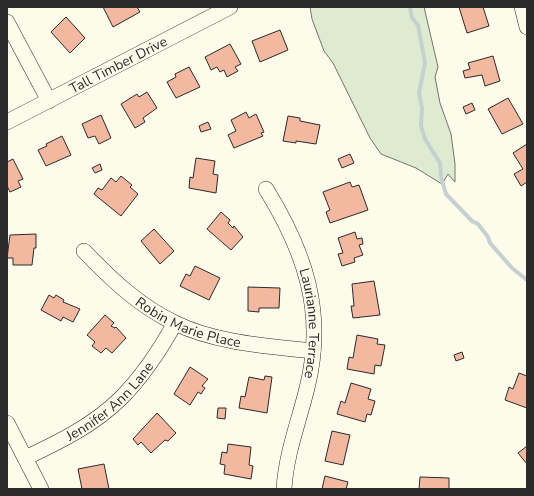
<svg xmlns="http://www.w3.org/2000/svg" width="534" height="496" font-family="'Nunito Sans',sans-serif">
  <rect width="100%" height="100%" fill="#fdfbea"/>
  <path fill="#deebd1" stroke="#74746e" d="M310,7H424L438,67L435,77L440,103L451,134L455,164V182L448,174L442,184L416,168L381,154L370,138L333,63L324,51L312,19Z"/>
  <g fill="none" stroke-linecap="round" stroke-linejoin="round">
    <path stroke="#c7d0d0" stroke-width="4" d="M410,7L412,18L418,25L425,63L419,93L422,108L421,126L425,139L440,163L441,177L446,194L472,221L478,224L488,237L490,243L512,268L527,280"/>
  </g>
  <path fill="#f2b8a0" stroke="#2b2b2b" d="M103,7H137L140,12L113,27Z
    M459,7H483L489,26L467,33Z
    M66,17L85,38L70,53L51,32Z
    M280,30L288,50L260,62L252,41Z
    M230,44L241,64L235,67L238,71L227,77L224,70L220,72L217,67L211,70L205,57Z
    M493,56L500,81L485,86L482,75L465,78L463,71L470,69L468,63Z
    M189,67L200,87L176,98L167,82L176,77L175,74Z
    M147,92L157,108L143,118L145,122L135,128L121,104L137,94L139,97Z
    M508,98L523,124L502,134L488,109Z
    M472,103L475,110L466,114L463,107Z
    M246,112L249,118L256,114L264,132L261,133L263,136L234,148L228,135L236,131L231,120Z
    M101,115L111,138L99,144L95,136L88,138L82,124Z
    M288,116L300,118V121L320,125L316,144L296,141V143L283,141Z
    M208,122L211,129L201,132L199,126Z
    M62,136L71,155L46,166L38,150L47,146L46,144Z
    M527,144V182L521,186L514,174L523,169L513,153Z
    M350,154L354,163L342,168L338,159Z
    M196,158L215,161L213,174L218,175L216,193L189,188L190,177L193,178Z
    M13,159L23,179L18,181L21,187L10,192L7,186V162Z
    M100,164L102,170L95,173L92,168Z
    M121,176L132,185L130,187L138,194L121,216L94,194L98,188L102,190L111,178L116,182Z
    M350,182L352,187L359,185L368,210L330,223L326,212L330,210L323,192Z
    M221,212L230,220L228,223L233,228L234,226L243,237L231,250L207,229Z
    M154,229L174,251L160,264L141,241Z
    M355,232L357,239L362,238L363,244L359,245L363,255L354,258L355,262L342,266L338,254L343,253L338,238Z
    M36,234V248H34L32,265H13V258H7L10,235Z
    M195,266L220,278L209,300L180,286L186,274L190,276Z
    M374,281L380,315L353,318L351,306H354L352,284Z
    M248,287L280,288L279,308H259V312L248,311Z
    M49,295L54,298L56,295L64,300L63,302L80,309L73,322L63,317L61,321L41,310Z
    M105,315L114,323L111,326L115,328L116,327L126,338L112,353L106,348L101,353L92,346L95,342L87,335Z
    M357,335L378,339L377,344L385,345L381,366L375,365L374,374L347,369L349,357L353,358Z
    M462,352L464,358L456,361L454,355Z
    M190,367L208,379L202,386L205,388L201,394L198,392L190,405L174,394Z
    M519,373L527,376V408L505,400L509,387L513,389Z
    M265,376L272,377L267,413L239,408L241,396L245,397L249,377L264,380Z
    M351,383L371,389L368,399L375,401L371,415L367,414L365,422L337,414L341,401L345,403Z
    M218,408H226L225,419L217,418Z
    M157,413L176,433L168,441L165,440L151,453L141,442L138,445L133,439Z
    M332,431L350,435L343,465L325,461Z
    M228,444L251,447L249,465L253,466L251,479L224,474L225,465L220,464L222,452L227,453Z
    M527,446V464L518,453Z
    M104,464L109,489H82L78,469Z
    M325,476L348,482L346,489H322Z
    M420,477L449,478V489H419Z"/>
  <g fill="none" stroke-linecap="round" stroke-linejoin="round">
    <g stroke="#2b2b2b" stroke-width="16">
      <g id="minor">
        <path d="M522,7L527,27"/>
        <path d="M7,22L49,101"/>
        <path id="s1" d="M7,122L230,7"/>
        <path id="s2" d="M266,189C305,252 326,313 307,388C299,421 286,454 284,489"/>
        <path id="s3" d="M84,251C111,279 139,306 175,323C216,343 267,346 313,351"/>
        <path d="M7,423L41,489"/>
        <path id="s4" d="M25,458C59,442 94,425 121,398C143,376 160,350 175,323"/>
      </g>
    </g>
    <use href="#minor" stroke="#fdfbea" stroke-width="15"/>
  </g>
  <g text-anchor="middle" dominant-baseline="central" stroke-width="3" stroke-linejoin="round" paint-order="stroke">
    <g font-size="14" fill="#2b2b2b" stroke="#fdfbea">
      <text stroke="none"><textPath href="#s1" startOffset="125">Tall Timber Drive</textPath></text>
      <text stroke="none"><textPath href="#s3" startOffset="129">Robin Marie Place</textPath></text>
      <text stroke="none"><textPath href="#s2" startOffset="144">Laurianne Terrace</textPath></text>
      <text stroke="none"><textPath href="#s4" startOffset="103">Jennifer Ann Lane</textPath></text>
    </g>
  </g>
  <rect width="534" height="496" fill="none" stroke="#2b2b2b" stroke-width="16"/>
</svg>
